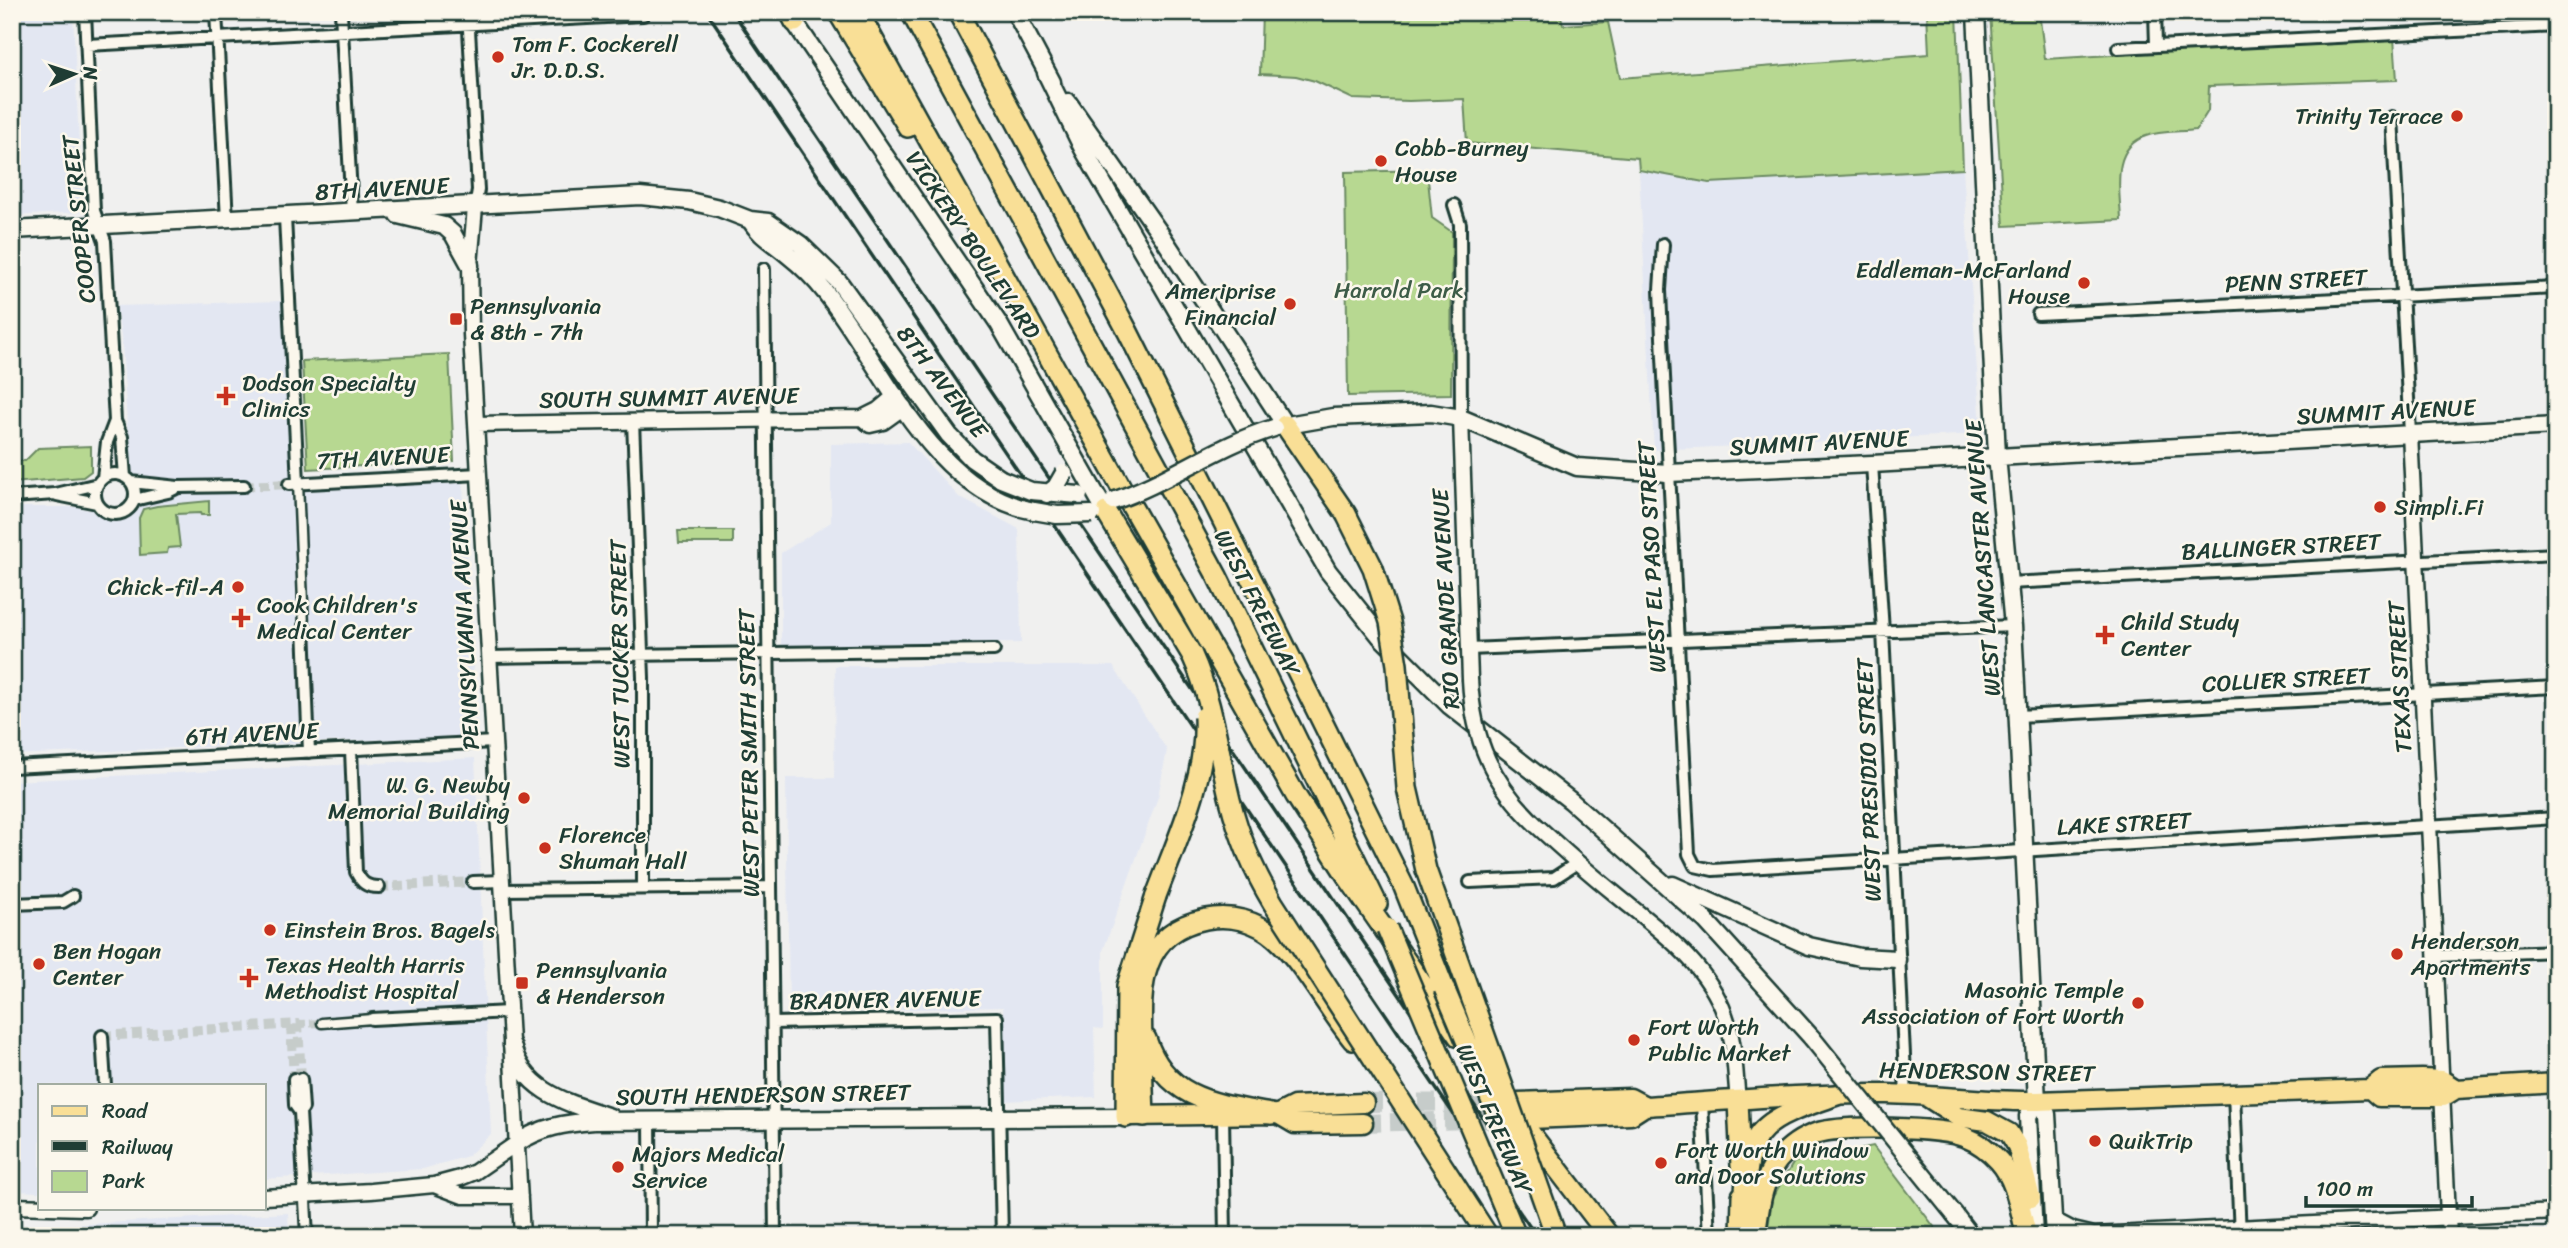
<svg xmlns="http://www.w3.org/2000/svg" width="2568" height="1248" font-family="Sriracha,sans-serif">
  <rect width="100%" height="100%" fill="#f0f0ef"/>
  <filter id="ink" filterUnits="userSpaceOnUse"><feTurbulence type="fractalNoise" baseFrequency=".0143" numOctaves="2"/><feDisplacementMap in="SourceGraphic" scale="14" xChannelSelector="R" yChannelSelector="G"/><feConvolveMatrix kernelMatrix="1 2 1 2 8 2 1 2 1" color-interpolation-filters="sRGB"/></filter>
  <g filter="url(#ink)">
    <path fill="#e3e7f2" d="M12,12H73L82,212L12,216Z
      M1963,169L1981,428L1979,434L1654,450L1639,170L1709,183Z
      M283,301L294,488L463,483L476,726L466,736L12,755V507H77L89,510L132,507L122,343L116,306Z
      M908,442L959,497L1019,529L1021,643L781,646V553L831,522V444Z
      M835,666H1113L1167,750L1158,797L1103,951V1029L1094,1028L1096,1097L1005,1101L1003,1007L789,1012L786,778H834Z
      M475,758L491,1134L468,1156L423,1169L264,1179V1085H40V1192L12,1191V781Z
      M288,1213L289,1236H12V1225L33,1227Z"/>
    <path fill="#b7d891" stroke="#6b8a62" stroke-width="2" d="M1262,12H1560L1563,25L1608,22L1620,78L1929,54L1927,12H1957L1963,169L1709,183L1639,170L1638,158L1467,143L1464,99L1409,101L1353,99L1315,81L1296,76L1260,74Z
      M1990,12H2039L2045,59L2394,38L2397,80L2209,86L2208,111L2196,130C2180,132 2160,131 2146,136C2110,148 2120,191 2121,220L2004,226Z
      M1427,170L1432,218L1452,232L1451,394L1348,396L1345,172Z
      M449,354L454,461L308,469L302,361Z
      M91,446V471L83,477L12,483V461H25L38,448Z
      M209,501V515H201L200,513L176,514L180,547L168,548L167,553L140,555L139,518L143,509L157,506Z
      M733,531V543H679L678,531Z
      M1873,1146L1941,1236H1767L1772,1198L1794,1162Z"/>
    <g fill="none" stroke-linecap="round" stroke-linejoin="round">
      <path stroke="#c6ccca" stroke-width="8" stroke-dasharray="8 4" stroke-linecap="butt" d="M298,1024L322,1023"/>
      <path stroke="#c6ccca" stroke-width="10" stroke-dasharray="10 5" stroke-linecap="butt" d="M244,486L289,484
        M379,887L473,882
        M291,1025L294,1079
        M102,1036L298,1024L301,1079"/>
      <path stroke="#c6ccca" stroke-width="18" stroke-dasharray="18 9" stroke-linecap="butt" d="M1364,1103L1503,1102
        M1363,1123L1510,1119"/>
      <g stroke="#1f3d34" stroke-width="13">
        <path id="pedestrian" d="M298,483L304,626
          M322,1023L372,1019"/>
      </g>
      <g stroke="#1f3d34" stroke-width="16">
        <path id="minor" d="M85,12L94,211L105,241L115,421L122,437L125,477
          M216,12L227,220
          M341,12L352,213
          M468,12L478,190L475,207
          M2155,12L2156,45
          M87,45L643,15
          M2118,48L2556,26
          M2392,117L2410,433
          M1454,205L1460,224L1461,418
          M285,217L298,483
          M1663,244L1660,290L1662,338L1689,854L1695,866L1713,870L2556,818
          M764,269L775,1236
          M2038,314L2556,288
          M633,421L643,677V888
          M1872,464L1883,631L1906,1095
          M95 494a20 20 0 1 1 40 0a20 20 0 1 1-40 0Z
          M103,478L107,442L115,421
          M131,482L178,487L244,486
          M289,484L479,474
          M57,495L97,503
          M12,497L55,494L98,484
          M134,500L168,492L178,487
          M2009,583L2556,554
          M304,626L309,752
          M1469,649L2013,626
          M489,657L994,650
          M2018,716L2556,687
          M351,750L356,872C362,883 366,887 379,887
          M12,767L494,742
          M473,882L502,881
          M1470,882L1554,878L1577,863
          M503,890L771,887
          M12,904L63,902L73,896
          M2436,956L2556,951
          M372,1019L509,1012
          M773,1023L997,1018L1002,1236
          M102,1036L105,1085
          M294,1079L295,1105L300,1112
          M301,1079L303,1108L300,1112L307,1236
          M2234,1093L2240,1236
          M1702,1103L1709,1236
          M1223,1115L1225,1236
          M650,1121L651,1236"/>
      </g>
      <g stroke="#1f3d34" stroke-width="19">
        <path id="tertiary" d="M475,207L470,265L471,334L522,1236
          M2551,288L2556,286
          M862,418L870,425L883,422L904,407
          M1461,418L1470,679
          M476,424L862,418L878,410L896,395
          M2410,433L2449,1236
          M1537,826C1562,849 1588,872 1614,893C1657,929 1706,961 1725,1015C1735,1042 1735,1072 1738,1101
          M434,1185L463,1196H520
          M264,1197L371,1191L434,1185L460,1178L475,1172L517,1143
          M12,1206L86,1208
          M2052,1219L2073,1230L2094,1235L2556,1212"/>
      </g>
      <g stroke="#1f3d34" stroke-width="21">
        <path id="secondary" d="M1015,12L1052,82
          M1976,12L1997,456L2013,626L2037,1101L2028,1116L2034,1236
          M789,14L999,324L1106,512
          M1046,73L1083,149L1328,571L1380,636L1450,706L1571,801L1706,921L1812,1038
          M1068,102L1162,236L1285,425
          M398,215L444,226L453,234L470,265
          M750,220C761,237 773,242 788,255C802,266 815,279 826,293C884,367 931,491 1034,511
          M12,230L640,196L689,201L719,208L750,220L768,222L800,244L839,282L949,435L972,459L1001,479
          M1276,427L1333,417L1431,413L1461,418L1577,467L1668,473L1872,464L2556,426
          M1673,885L1809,946L1860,957L1897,959
          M512,1045C523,1092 569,1103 610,1117
          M2037,1101L2047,1114L2054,1236
          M517,1143C541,1127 566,1123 594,1121L1126,1117
          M1955,1215L1971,1236"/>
      </g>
      <g stroke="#1f3d34" stroke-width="23">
        <path id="primary" d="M2370,1089L2379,1097H2443L2456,1089L2556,1083
          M1927,1097L1958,1117L1987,1121L2009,1133L2017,1146L2031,1198
          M1517,1102L1630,1098L1645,1106
          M1278,1114L1295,1124L1363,1123
          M1130,1116L1278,1114L1294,1106L1364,1103
          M1529,1119L1631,1115L1645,1106C1725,1101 1806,1093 1887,1094C1937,1095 1987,1102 2037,1101L2370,1089L2381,1080L2422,1079L2442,1080L2456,1089"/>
      </g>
      <g stroke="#1f3d34" stroke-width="24">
        <path id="motorway" d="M790,12L795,22
          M838,12L908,127
          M858,12L1132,507L1296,796L1347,876L1459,1037
          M911,12L1217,576L1377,904
          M958,12L1128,332L1222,519L1404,887L1444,988
          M1285,425L1346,514
          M1106,512L1192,655
          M1146,1039C1166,1100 1216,1104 1271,1114
          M1738,1101L1741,1166
          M1514,1112L1609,1236
          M1144,1116C1143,1091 1142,1066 1142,1041C1140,986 1140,932 1206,919C1231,914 1257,921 1276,938C1304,963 1328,1009 1353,1040
          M1126,1117L1127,986L1156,896
          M1743,1208C1746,1188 1746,1162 1754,1143C1766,1115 1811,1105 1837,1095
          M1741,1236L1742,1196
          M1755,1236C1759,1210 1761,1181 1778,1160C1788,1148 1802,1138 1817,1133C1842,1125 1941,1127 1965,1137C1978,1142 1990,1151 1999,1161C2017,1181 2020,1211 2027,1236"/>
      </g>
      <use href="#pedestrian" stroke="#fbf7ec" stroke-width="8"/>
      <use href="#minor" stroke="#fbf7ec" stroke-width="10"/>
      <use href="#tertiary" stroke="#fbf7ec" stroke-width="14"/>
      <use href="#secondary" stroke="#fbf7ec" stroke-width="16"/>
      <use href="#primary" stroke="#f9df96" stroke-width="18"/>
      <use href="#motorway" stroke="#f9df96" stroke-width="19"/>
      <path stroke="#1f3d34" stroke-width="3.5" d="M707,12L1536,1236
        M733,12L1563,1236"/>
      <g stroke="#1f3d34" stroke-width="19" stroke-linecap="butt">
        <path id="tertiary-bridge" d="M1470,679C1473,741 1492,783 1537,826"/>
      </g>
      <g stroke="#1f3d34" stroke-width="21" stroke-linecap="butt">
        <path id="secondary-bridge" d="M1001,479L1031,491L1079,495
          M1047,494L1056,487L1064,473
          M1113,501C1169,482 1217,445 1274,428
          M1034,511L1057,515L1092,514
          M1812,1038L1955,1215"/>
      </g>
      <g stroke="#1f3d34" stroke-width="24" stroke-linecap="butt">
        <path id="motorway-bridge" d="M1346,514L1373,568L1390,622L1397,665L1407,788L1426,870L1556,1236
          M1192,655C1213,701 1218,751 1230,800C1239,836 1253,870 1273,903L1488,1236
          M1156,896C1177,839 1207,779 1204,717
          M1387,928L1516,1236
          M1444,988L1517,1161"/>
      </g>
      <use href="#tertiary-bridge" stroke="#fbf7ec" stroke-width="14"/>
      <use href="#secondary-bridge" stroke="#fbf7ec" stroke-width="16"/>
      <use href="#motorway-bridge" stroke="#f9df96" stroke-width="19"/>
    </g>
  </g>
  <g fill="#c8321e" stroke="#fbf7ec" stroke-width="2.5">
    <circle cx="498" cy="57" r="7"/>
    <circle cx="2457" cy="116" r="7"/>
    <circle cx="1381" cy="161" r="7"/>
    <circle cx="2084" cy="283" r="7"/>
    <circle cx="1290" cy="304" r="7"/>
    <rect x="449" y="312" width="14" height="14" rx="3.5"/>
    <path d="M222.5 385.5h7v7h7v7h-7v7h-7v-7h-7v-7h7z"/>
    <circle cx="2380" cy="507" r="7"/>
    <circle cx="238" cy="587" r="7"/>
    <path d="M237.5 607.5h7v7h7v7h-7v7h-7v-7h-7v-7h7z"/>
    <path d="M2101.5 624.5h7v7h7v7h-7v7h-7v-7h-7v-7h7z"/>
    <circle cx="524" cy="798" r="7"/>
    <circle cx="545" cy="848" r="7"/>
    <circle cx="270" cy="930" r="7"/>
    <circle cx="2397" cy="954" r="7"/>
    <circle cx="39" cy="964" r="7"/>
    <path d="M245.5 967.5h7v7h7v7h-7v7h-7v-7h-7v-7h7z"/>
    <rect x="515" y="976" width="14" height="14" rx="3.5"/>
    <circle cx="2138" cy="1003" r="7"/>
    <circle cx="1634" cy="1040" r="7"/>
    <circle cx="2095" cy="1141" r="7"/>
    <circle cx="1661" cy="1163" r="7"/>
    <circle cx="618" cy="1167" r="7"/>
  </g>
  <g text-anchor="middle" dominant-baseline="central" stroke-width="5" stroke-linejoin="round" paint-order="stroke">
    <g font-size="23" fill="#1f3d34" stroke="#fbf7ec" text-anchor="start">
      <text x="512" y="44">Tom F. Cockerell<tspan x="512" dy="26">Jr. D.D.S.</tspan></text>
      <text x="2443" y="116" text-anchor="end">Trinity Terrace</text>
      <text x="1395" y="148">Cobb-Burney<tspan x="1395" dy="26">House</tspan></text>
      <text x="2070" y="270" text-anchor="end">Eddleman-McFarland<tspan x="2070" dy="26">House</tspan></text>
      <text x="1276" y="291" text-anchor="end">Ameriprise<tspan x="1276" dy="26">Financial</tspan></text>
      <text x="470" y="306">Pennsylvania<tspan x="470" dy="26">&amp; 8th - 7th</tspan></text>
      <text x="242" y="383">Dodson Specialty<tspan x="242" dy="26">Clinics</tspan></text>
      <text x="2394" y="507">Simpli.Fi</text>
      <text x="224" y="587" text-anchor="end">Chick-fil-A</text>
      <text x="257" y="605">Cook Children's<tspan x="257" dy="26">Medical Center</tspan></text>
      <text x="2121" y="622">Child Study<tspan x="2121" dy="26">Center</tspan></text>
      <text x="510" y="785" text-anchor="end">W. G. Newby<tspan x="510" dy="26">Memorial Building</tspan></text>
      <text x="559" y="835">Florence<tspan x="559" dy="26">Shuman Hall</tspan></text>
      <text x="284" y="930">Einstein Bros. Bagels</text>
      <text x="2411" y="941">Henderson<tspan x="2411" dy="26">Apartments</tspan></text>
      <text x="53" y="951">Ben Hogan<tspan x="53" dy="26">Center</tspan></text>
      <text x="265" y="965">Texas Health Harris<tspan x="265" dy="26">Methodist Hospital</tspan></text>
      <text x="536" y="970">Pennsylvania<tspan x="536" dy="26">&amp; Henderson</tspan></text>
      <text x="2124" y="990" text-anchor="end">Masonic Temple<tspan x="2124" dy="26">Association of Fort Worth</tspan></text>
      <text x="1648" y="1027">Fort Worth<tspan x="1648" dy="26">Public Market</tspan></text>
      <text x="2109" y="1141">QuikTrip</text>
      <text x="1675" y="1150">Fort Worth Window<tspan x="1675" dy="26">and Door Solutions</tspan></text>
      <text x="632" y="1154">Majors Medical<tspan x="632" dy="26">Service</tspan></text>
    </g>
    <g font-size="23" fill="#1f3d34" stroke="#fbf7ec">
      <text transform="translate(382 189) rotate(-3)">8TH AVENUE</text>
      <text transform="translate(79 219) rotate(-96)">COOPER STREET</text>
      <text transform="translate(973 245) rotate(56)">VICKERY BOULEVARD</text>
      <text transform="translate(2296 281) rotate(-3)">PENN STREET</text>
      <text transform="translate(942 382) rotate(53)">8TH AVENUE</text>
      <text transform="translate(669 398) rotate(-1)">SOUTH SUMMIT AVENUE</text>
      <text transform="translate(2386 412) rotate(-3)">SUMMIT AVENUE</text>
      <text transform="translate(1819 443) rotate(-3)">SUMMIT AVENUE</text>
      <text transform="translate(383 458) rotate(-3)">7TH AVENUE</text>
      <text transform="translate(2281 547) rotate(-3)">BALLINGER STREET</text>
      <text transform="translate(1652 557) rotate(-93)">WEST EL PASO STREET</text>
      <text transform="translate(1983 558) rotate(-94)">WEST LANCASTER AVENUE</text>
      <text transform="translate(1446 599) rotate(-93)">RIO GRANDE AVENUE</text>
      <text transform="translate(1257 603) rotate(63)">WEST FREEWAY</text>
      <text transform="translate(465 625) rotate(-93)">PENNSYLVANIA AVENUE</text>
      <text transform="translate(620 654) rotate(-91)">WEST TUCKER STREET</text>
      <text transform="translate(2400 677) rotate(-93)">TEXAS STREET</text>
      <text transform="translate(2286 680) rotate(-3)">COLLIER STREET</text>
      <text transform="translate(252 734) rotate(-3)">6TH AVENUE</text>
      <text transform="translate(749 753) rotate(-91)">WEST PETER SMITH STREET</text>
      <text transform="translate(1869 780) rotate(-92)">WEST PRESIDIO STREET</text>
      <text transform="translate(2124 824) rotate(-3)">LAKE STREET</text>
      <text transform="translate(885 1000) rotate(-1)">BRADNER AVENUE</text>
      <text transform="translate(1987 1072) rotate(1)">HENDERSON STREET</text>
      <text transform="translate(763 1095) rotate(-1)">SOUTH HENDERSON STREET</text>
      <text transform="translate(1494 1119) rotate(67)">WEST FREEWAY</text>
    </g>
    <g font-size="23" fill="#3d5c47" stroke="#fbf7ec">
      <text x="1399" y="290">Harrold Park</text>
    </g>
  </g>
  <rect width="2568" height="1248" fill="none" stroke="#fbf7ec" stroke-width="42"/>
  <rect x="21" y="21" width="2526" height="1206" fill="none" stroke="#1f3d34" stroke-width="2.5" filter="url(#ink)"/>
  <rect x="38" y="1084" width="228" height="126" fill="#fbf7ec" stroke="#a3ada2" stroke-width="2"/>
  <rect x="52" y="1106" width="35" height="10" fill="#f9df96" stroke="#a3ada2" stroke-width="2"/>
  <text x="102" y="1118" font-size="21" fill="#1f3d34">Road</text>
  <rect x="52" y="1141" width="35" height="10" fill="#1f3d34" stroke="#a3ada2" stroke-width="2"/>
  <text x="102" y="1154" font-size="21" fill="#1f3d34">Railway</text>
  <rect x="52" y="1171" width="35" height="21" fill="#b7d891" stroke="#a3ada2" stroke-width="2"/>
  <text x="102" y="1188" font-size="21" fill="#1f3d34">Park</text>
  <g transform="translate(74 74) rotate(87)" stroke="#fbf7ec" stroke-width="5" paint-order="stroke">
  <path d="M0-5L12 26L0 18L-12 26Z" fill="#1f3d34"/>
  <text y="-10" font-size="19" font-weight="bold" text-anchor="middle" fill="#1f3d34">N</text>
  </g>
  <path d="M2306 1196v10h166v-10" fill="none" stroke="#1f3d34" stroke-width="3.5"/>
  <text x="2316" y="1196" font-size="21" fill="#1f3d34" stroke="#fbf7ec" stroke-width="5" paint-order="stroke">100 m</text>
</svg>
